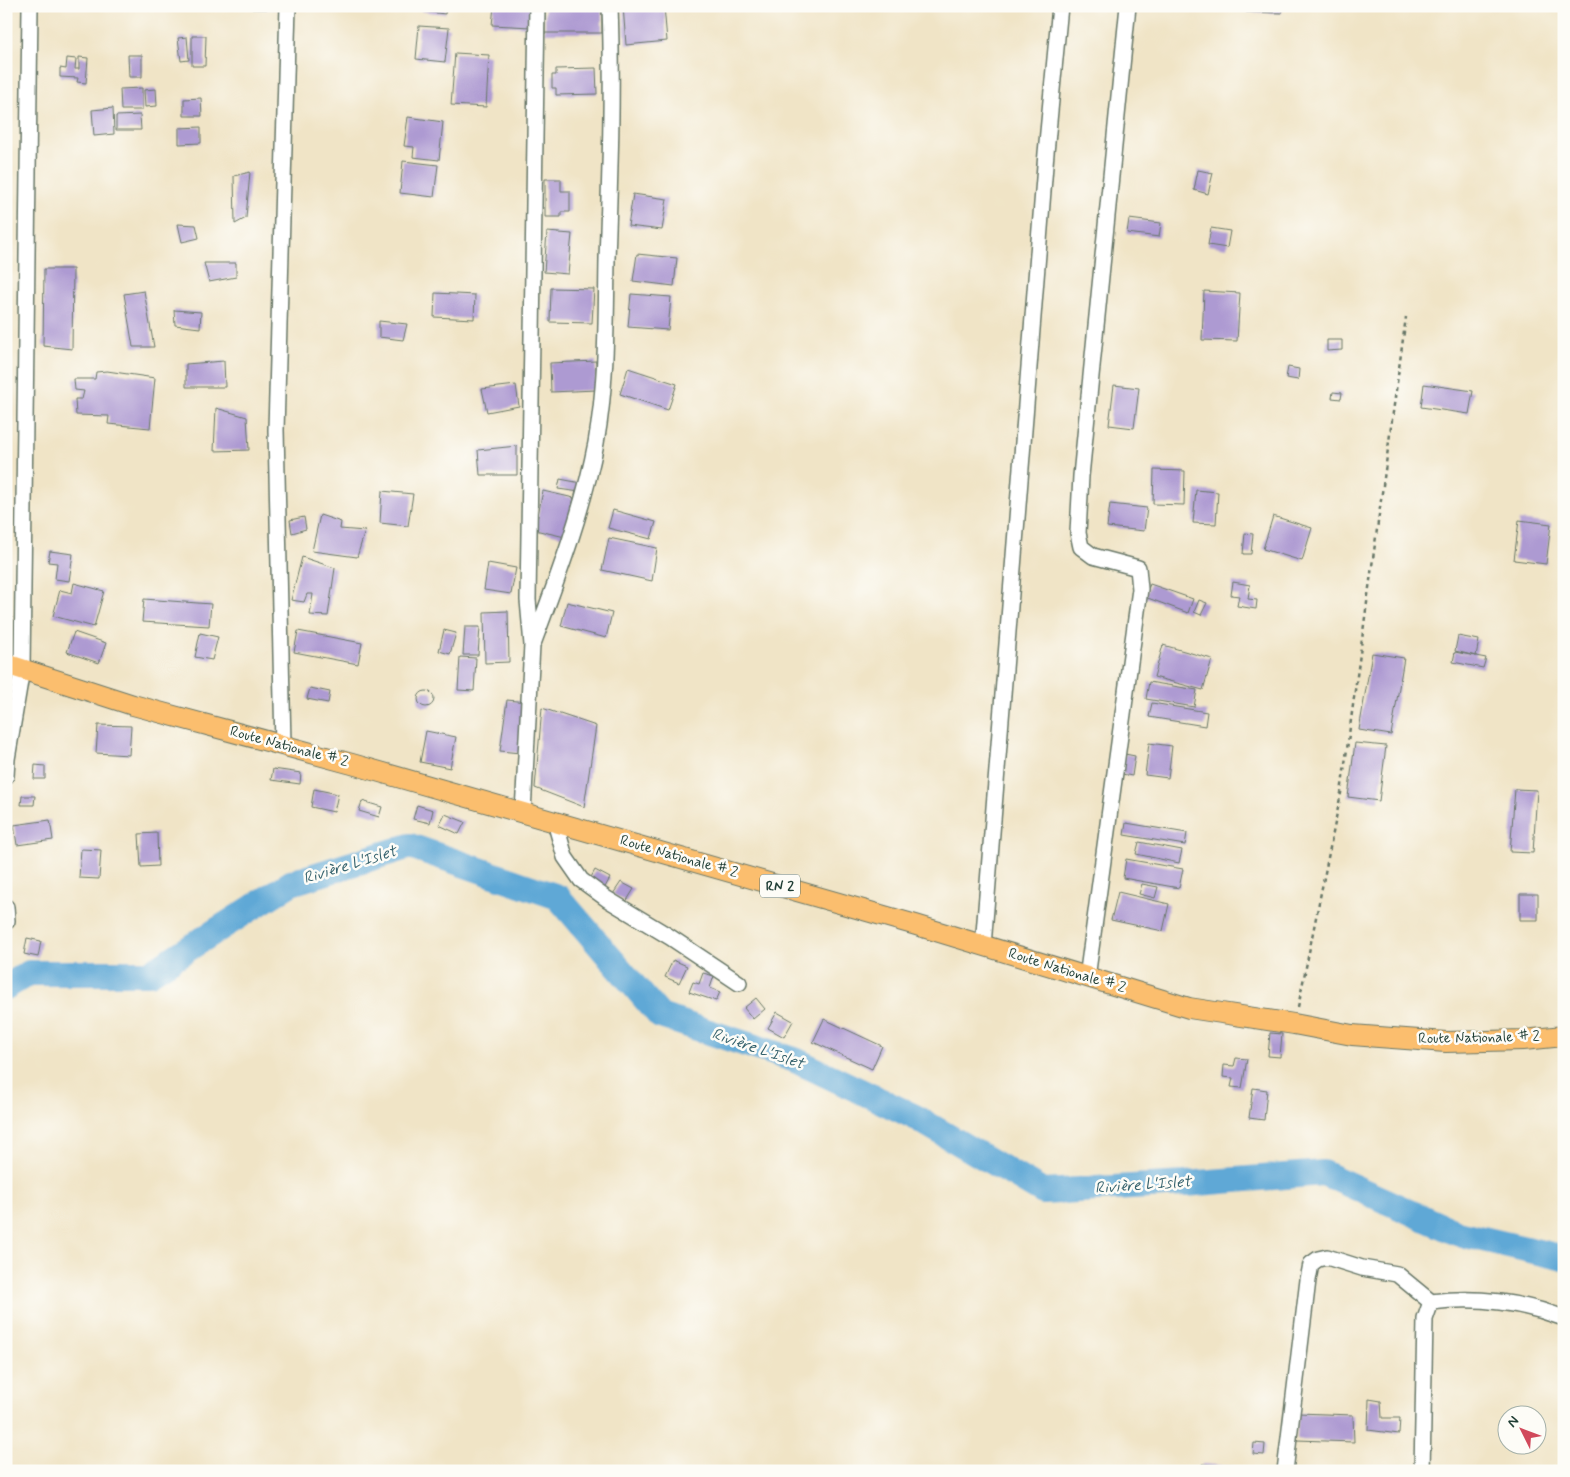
<svg xmlns="http://www.w3.org/2000/svg" width="1570" height="1477" font-family="Mynerve,sans-serif">
  <rect width="100%" height="100%" fill="#fdfcf7"/>
  <filter id="ink" filterUnits="userSpaceOnUse"><feTurbulence type="fractalNoise" baseFrequency=".02" numOctaves="2"/><feDisplacementMap in="SourceGraphic" scale="10" xChannelSelector="R" yChannelSelector="G"/><feConvolveMatrix kernelMatrix="1 2 1 2 8 2 1 2 1" color-interpolation-filters="sRGB"/></filter>
  <filter id="wash" filterUnits="userSpaceOnUse"><feTurbulence type="fractalNoise" baseFrequency=".0096" numOctaves="4" result="noise"/><feDisplacementMap in="SourceGraphic" scale="20" xChannelSelector="R" yChannelSelector="G"/><feGaussianBlur stdDeviation="1.12" result="paint"/><feColorMatrix in="noise" values="0 0 0 0 0 0 0 0 0 0 0 0 0 0 0 0 0 1.4 0 .05"/><feComposite in="paint" operator="in"/></filter>
  <g filter="url(#wash)">
    <rect width="100%" height="100%" fill="#f0e4c6"/>
    <g fill="none" stroke-linecap="round" stroke-linejoin="round">
      <path stroke="#5ea8d6" stroke-width="26" d="M6,987L29,973H150L291,883L410,846L558,897L660,1016L795,1060L915,1117L1043,1192L1185,1184L1323,1173L1457,1233L1564,1258"/>
    </g>
    <g id="blocks">
      <path fill="#ad9ad2" d="M252,6H283V9H252Z
        M395,6H415V9L395,8Z
        M422,6H446L445,14L421,11Z
        M494,6H533L531,27L492,25Z
        M545,6H602V33H545Z
        M623,6H664L667,41L626,45Z
        M1246,6H1282V13L1246,12Z
        M419,26L449,28L445,62L416,59Z
        M192,36H206L205,66H192Z
        M187,37L189,60L181,61L178,38Z
        M455,53L489,55L486,107L451,105Z
        M128,55H142V77H129Z
        M79,57L88,58L86,83L77,82L78,78L60,77V68L66,69L67,58L76,59L75,69H79Z
        M596,68L597,94L556,95V88H552V75H556V69Z
        M142,88V110H121L120,89Z
        M156,89L157,106L145,107L144,90Z
        M201,98L202,116H184V99Z
        M113,108L114,134L94,136L92,110Z
        M140,115L141,130H116V116Z
        M408,117L443,122L439,160L413,157L414,147L404,146Z
        M201,127V143L179,144V128Z
        M403,161L438,165L434,197L400,193Z
        M1198,170L1213,173L1208,194L1194,190Z
        M250,172L246,218L235,224L234,176Z
        M545,179H561V191H570V212H561V217H545Z
        M633,194L667,199L662,230L628,226Z
        M1129,219L1161,223L1159,237L1127,233Z
        M178,224L196,225L199,238L182,242Z
        M1211,228L1230,231L1227,248L1208,245Z
        M547,232L572,234L568,274L544,272Z
        M637,254L677,258L674,286L633,281Z
        M204,263H236V277L209,282Z
        M44,269H73L72,349L43,346Z
        M551,288L594,289L592,323L550,322Z
        M144,291L154,347H133L124,294Z
        M1204,291L1240,293L1237,341L1202,340Z
        M435,293L475,295L474,319L434,317Z
        M631,294L671,297L668,330L628,327Z
        M174,310L201,312L200,328L175,325Z
        M379,321L407,324L403,340L379,337Z
        M1327,340H1342V350L1327,351Z
        M224,361L225,387H186V364Z
        M596,361V390L551,392L550,363Z
        M1288,367L1299,369L1298,380L1286,378Z
        M628,368L677,384L668,410L620,394Z
        M107,371L155,378L150,428L108,424L109,416L76,415L75,399H82L84,391L75,390L74,379H95L96,372Z
        M1424,384L1473,391L1469,414L1421,407Z
        M516,385L519,406L487,412L482,389Z
        M1114,385L1139,388L1134,428L1109,425Z
        M1333,392L1342,393L1341,399L1332,398Z
        M216,408L247,417L249,450L214,451Z
        M517,446V475H480L478,450Z
        M1154,470L1185,471L1184,505L1153,504Z
        M560,479L581,483L580,492L558,489Z
        M1196,490L1218,492L1216,524L1193,523Z
        M382,491L413,494L408,526L380,523Z
        M543,491L574,498L565,537L535,530Z
        M1110,504L1147,508L1144,531L1107,527Z
        M613,510L656,522L651,539L608,528Z
        M320,515L341,522L340,529L365,531L357,557L312,551Z
        M1273,516L1312,528L1302,561L1263,549Z
        M304,517L306,529L292,533L290,520Z
        M1519,520L1551,524L1546,564L1514,560Z
        M1245,533L1253,534L1251,554H1243Z
        M609,538L657,548L652,581L602,570Z
        M50,551L73,554L69,581L55,579L57,563L48,562Z
        M302,557L335,568L328,616L310,615L313,594H307L304,602L291,600Z
        M488,563L516,568L511,594L484,590Z
        M1233,582L1250,585L1248,599L1257,600L1256,609L1237,606L1239,596L1231,595Z
        M74,583L104,591L94,627L53,616L60,590L72,593Z
        M1150,584L1193,599L1188,613L1145,597Z
        M144,599L211,604L209,626L142,622Z
        M1199,600L1207,603L1201,615L1194,612Z
        M567,602L612,613L606,638L561,626Z
        M508,611L509,662L485,663L484,612Z
        M465,627H480L478,655H463Z
        M444,630L456,633L450,654L439,651Z
        M298,631L362,643L358,664L294,652Z
        M74,632L106,643L99,663L67,652Z
        M200,633L218,637L212,660L195,657Z
        M1458,636L1479,640L1476,656L1455,651Z
        M1163,645L1212,659L1203,690L1154,677Z
        M1455,652L1486,658L1483,668L1453,662Z
        M1372,653L1404,658L1391,735L1359,730Z
        M460,657L476,658L474,691L458,690Z
        M1149,682L1197,690L1194,707L1146,699Z
        M310,688L330,692L328,703L307,699Z
        M418 699a8 8 0 1 1 16 0a8 8 0 1 1-16 0Z
        M507,700L526,702L520,753L500,751Z
        M1152,703L1207,712L1205,726L1149,717Z
        M542,708L596,726L584,807L535,788Z
        M98,725L131,726L129,755L96,753Z
        M426,731L456,737L450,768L420,762Z
        M1149,743L1172,746L1168,778L1145,775Z
        M1355,743L1386,746L1379,801L1348,797Z
        M1125,754L1135,756L1132,776L1122,774Z
        M35,765L45,766V779H34Z
        M273,769L301,773L300,784L271,780Z
        M314,789L338,794L334,812L311,807Z
        M1515,789L1537,790L1533,853L1510,852Z
        M22,796H35L34,805H21Z
        M362,801L382,807L379,817L359,811Z
        M417,805L433,810L430,823L413,819Z
        M445,814L465,822L459,834L439,825Z
        M50,820L53,840L17,845L14,825Z
        M1126,823L1187,833L1185,845L1124,835Z
        M157,833L158,866L141,867L139,834Z
        M1139,842L1182,850L1179,863L1136,854Z
        M81,849L101,850L99,879L79,878Z
        M1126,859L1183,869L1179,888L1123,878Z
        M595,870L610,878L603,891L588,883Z
        M621,882L634,889L626,902L613,894Z
        M1142,884L1158,887L1155,898L1139,894Z
        M1118,892L1169,904L1163,931L1111,920Z
        M1520,894H1538V920H1520Z
        M27,938L41,941L38,957L24,954Z
        M673,960L687,966L679,983L665,977Z
        M703,973L714,976L710,988L720,992L716,1001L689,992L693,982L699,984Z
        M756,998L765,1009L753,1019L744,1008Z
        M777,1012L793,1021L784,1037L768,1028Z
        M824,1019L882,1046L872,1069L813,1042Z
        M1270,1033L1282,1034L1280,1057L1268,1056Z
        M1236,1058L1247,1059L1242,1088L1231,1087L1233,1078L1223,1077L1224,1065L1234,1066Z
        M1253,1088L1267,1090L1264,1120L1249,1118Z
        M1369,1399L1381,1401L1382,1418H1400L1399,1434L1368,1430Z
        M1298,1413L1353,1415L1354,1442L1297,1440Z
        M1254,1443L1265,1444L1264,1455L1253,1454Z
        M1202,1464L1238,1467V1471H1201Z"/>
    </g>
  </g>
  <g filter="url(#ink)">
    <use href="#blocks" fill-opacity="0" stroke="#687767" stroke-width="1"/>
    <g fill="none" stroke-linecap="round" stroke-linejoin="round">
      <g stroke="#687767" stroke-width="18">
        <path id="minor" d="M534,641C558,577 583,511 596,443C607,382 606,320 607,259C610,175 613,90 610,6
          M283,745L276,430L288,6
          M6,776L7,759L22,669L30,6
          M523,812L532,645L528,600L537,6
          M555,822L565,857L581,880L607,899L670,937L739,983
          M6,907L7,921
          M983,946L1046,153L1060,6
          M1087,978L1140,589L1138,568L1093,556L1081,547L1078,533L1081,476L1128,6
          M1285,1471L1308,1280L1311,1264L1318,1259L1327,1257L1362,1268L1397,1274L1431,1302C1476,1296 1521,1302 1564,1318
          M1422,1471L1425,1319L1431,1302"/>
      </g>
      <g stroke="#687767" stroke-width="22">
        <path id="major" d="M6,664L133,705L352,764L916,925L1189,1008L1294,1024L1352,1035L1446,1042L1523,1040L1564,1036"/>
      </g>
      <path stroke="#687767" stroke-width="2.5" stroke-dasharray="4 4" stroke-linecap="butt" d="M1298,1007L1341,793L1406,317"/>
      <use href="#minor" stroke="#fff" stroke-width="15"/>
      <use href="#major" stroke="#fbbe6e" stroke-width="20"/>
    </g>
  </g>
  <g text-anchor="middle" dominant-baseline="central" stroke-width="5" stroke-linejoin="round" paint-order="stroke">
    <rect fill="#fdfcf7" stroke="#62766e" stroke-width="1" x="760" y="874.5" width="40" height="23" rx="4"/>
    <g font-size="14" font-weight="bold" fill="#1f3d34">
      <text x="780" y="886">RN 2</text>
    </g>
    <g font-size="15" fill="#1f3d34" stroke="#fdfcf7">
      <text transform="translate(289 747) rotate(15)">Route Nationale # 2</text>
      <text transform="translate(679 857) rotate(16)">Route Nationale # 2</text>
      <text transform="translate(1067 971) rotate(17)">Route Nationale # 2</text>
      <text transform="translate(1479 1038) rotate(-1)">Route Nationale # 2</text>
    </g>
    <g font-size="16" font-style="italic" fill="#35626d" stroke="#fdfcf7">
      <text transform="translate(350 865) rotate(-17)">Rivière L'Islet</text>
      <text transform="translate(758 1049) rotate(19)">Rivière L'Islet</text>
      <text transform="translate(1143 1185) rotate(-4)">Rivière L'Islet</text>
    </g>
  </g>
  <rect width="1570" height="1477" fill="none" stroke="#fdfcf7" stroke-width="25"/>
  <g transform="translate(1522 1430) rotate(312)"><circle r="24" fill="#fdfcf7" stroke="#a4b0a9"/>
  <path d="M0-4L9 19L0 12L-9 19Z" fill="#d1495b"/>
  <text y="-8" font-size="14" font-weight="bold" text-anchor="middle" fill="#1f3d34">N</text>
  </g>
</svg>
